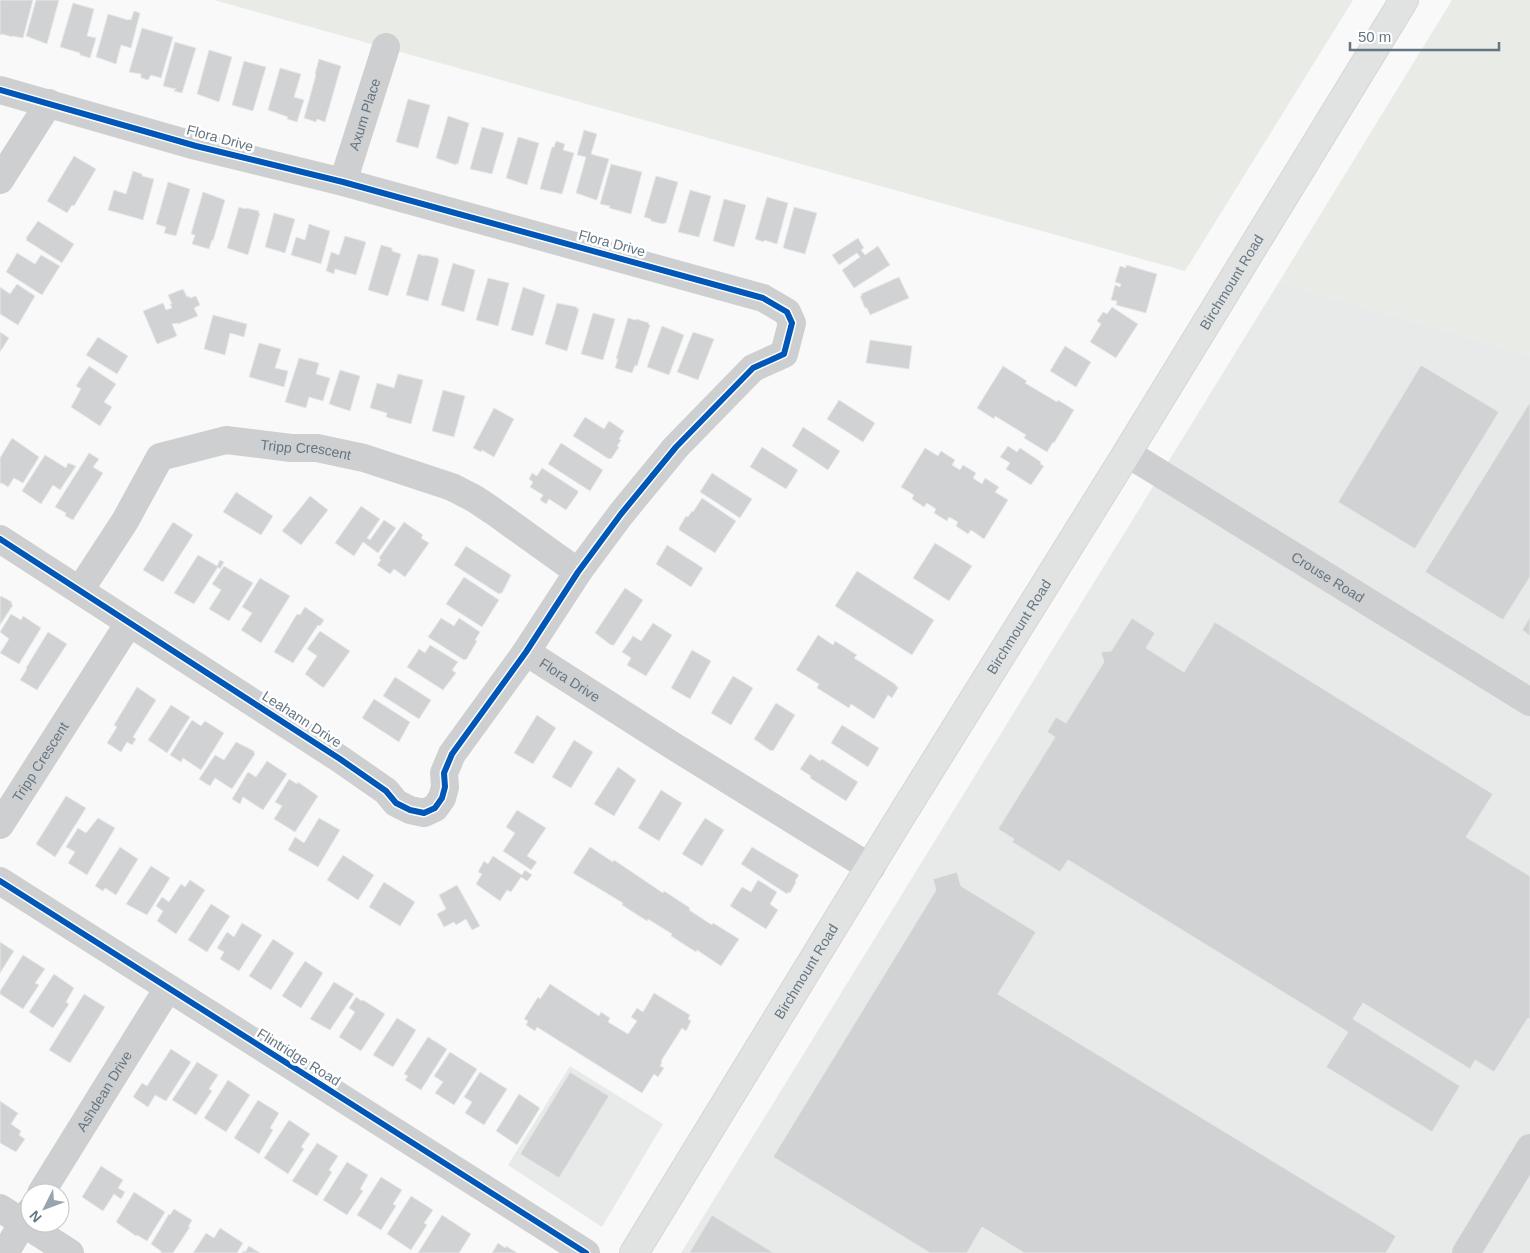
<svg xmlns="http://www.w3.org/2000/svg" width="1530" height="1253" font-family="Arial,sans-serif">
  <rect width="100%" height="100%" fill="#f9f9f9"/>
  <path fill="#e8e9e9" d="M1279,282L1530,355V1253H681Z
    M570,1066L663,1124L602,1227L508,1165Z"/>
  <path fill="#e8ebe6" d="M214,0H1353L1185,271Z
    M1452,0H1530V355L1279,282Z"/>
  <path fill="#d0d2d3" stroke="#e8e8e8" d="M0,0H33L23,38L12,36V37L2,34L0,35Z
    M36,0H59L47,44L26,36Z
    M73,3L94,9L87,36L96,38L90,58L80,55V53L60,47Z
    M134,11L140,13L131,48L121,45L116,64L96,57L108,14L128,20L129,19L131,20Z
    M142,28L173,37L161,78L151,75L148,80L141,78V74L129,72Z
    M175,42L196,48L182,93L174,91L176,88L175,89L163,86Z
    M209,50L232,57L219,102L197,94Z
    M319,59L341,66L325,122L317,119L316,122L304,118L316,75L315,74Z
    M244,61L266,67L253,111L232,105Z
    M280,68L301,74L294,97L304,100L297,122L287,119L288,117L268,110Z
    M408,99L430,105L418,148L396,142Z
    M448,116L469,123L458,164L456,163V165L436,158Z
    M482,127L504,133L492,174L470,169Z
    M584,130L597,134L591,154L609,159L597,200H596L576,193L586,157L577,155Z
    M518,137L539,143L527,185L506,178Z
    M556,141L565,144L563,150L574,153L562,194L540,189L552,147H554Z
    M74,156L96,169L74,206L72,205L67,213L47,201Z
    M611,164L642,172L631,214L609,208L610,206L600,204Z
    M133,171L142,174V176L154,179L143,220L108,210L114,190L126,194Z
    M656,176L678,182L666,223H664L663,224L651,221V219L644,217Z
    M168,182L190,189L176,236L164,233L166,227L156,224Z
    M690,190L711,196L699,237L678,232Z
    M203,192L225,200L213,241L212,240L209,249L192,244L195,235L191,234Z
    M767,197L788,203L777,244L764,240V242L755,239Z
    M724,199L746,205L734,247L713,241Z
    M239,207L245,209L246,208L259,211L258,213H260L248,255L227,248Z
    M794,207L817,213L805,254L783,248Z
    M274,213L295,219L285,253L265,247Z
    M38,221L74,244L62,263L26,240L27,239L26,238Z
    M309,224L330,231L321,264L291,255L296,237L305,240Z
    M345,236L366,242L356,275L335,269L334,274L326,271L331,252L339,255Z
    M858,238L864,248L861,250L865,255L878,246L890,265L854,288L842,270L860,257L857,253L839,265L832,255Z
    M381,245L392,248V251L401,254L388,296L368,290Z
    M17,253L35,264L41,255L60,266L42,295L6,272Z
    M418,254L425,256V255L438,258V260H439L428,301L406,295Z
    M453,263L475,270L464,312L441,305Z
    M1126,265L1157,274L1146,313L1116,305L1117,301L1111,300L1115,285L1120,287L1121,284L1115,282L1120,266L1126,268Z
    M899,277L909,298L870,315L867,308H865L860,296H862L861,294Z
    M488,278L509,283L498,326L476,320Z
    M17,284L35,296L18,325L0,314V287L10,294Z
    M523,287L545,295L533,336L511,330Z
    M183,289L187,297L189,296L190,298L196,296L200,305L194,308L198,316L178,324L177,323L172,324L177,336L157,344L143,311L163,303L166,310L172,308L170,304H172L168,295Z
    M557,303L577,307V309H579L567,351L545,344Z
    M1112,307L1138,324L1116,358L1090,342L1101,324L1097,321L1103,312L1107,314Z
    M593,313L615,319L603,360L581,354Z
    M213,315L247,324L244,337L230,333L225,355L204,349Z
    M628,318L635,320L636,319L649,323L648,324L650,325L637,366L635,365L632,373L615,368L618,359H616Z
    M662,326L684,335L669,375L647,367Z
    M0,332L9,338L0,352Z
    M693,332L714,339L698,380L677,372Z
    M98,337L128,356L117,374L86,355Z
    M870,340L912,346L909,369L866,363Z
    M259,343L281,349L275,368L288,371L284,387L249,377Z
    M1065,346L1091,362L1076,387L1050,371Z
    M299,358L319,363L316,374L330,378L323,401L309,397L306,408L285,402Z
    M1421,365L1499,412L1415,549L1338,502Z
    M89,366L116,384L104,402L112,407L100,426L71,407L81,389L76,386Z
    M1003,366L1027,381L1025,383L1057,402L1058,400L1074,410L1054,443L1053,442L1047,452L1024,438L1026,435L995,416L994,419L977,408Z
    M340,370L360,376L350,411L329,404Z
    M398,374L423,380L411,424L386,417L387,413L370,408L377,383L394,388Z
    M443,390L465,396L454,437L432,431Z
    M839,400L875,423L863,442L827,419Z
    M1530,402V577L1503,620L1425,572Z
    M494,408L514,419L494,457L482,450L481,452L473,448Z
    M585,417L604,429L609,421L624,431L619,439L621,440L617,446L619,447L611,459L610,458L609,459L573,436Z
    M803,427L840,451L828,470L792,446Z
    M12,438L39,457L23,483L14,478L8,487L2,483V484L0,483V458Z
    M561,443L603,470L590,491L548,464Z
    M1008,446L1017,452L1020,448L1041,462L1040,464L1044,466L1031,485L1006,469L1010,463L1000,457Z
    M762,447L798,470L786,489L750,467Z
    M925,448L938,456L941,451L955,460L952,465L960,470L963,465L976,473L973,478L982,484L985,478L999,487L995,492L1008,500L984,539L971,530L968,534L956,526L958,522L949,517L947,521L934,513L936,509L927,503L924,507L912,499L914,495L901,487Z
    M89,453L99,459L93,467L103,473L73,520L65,516L66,513L55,507Z
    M45,455L66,468L68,463L76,466L60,490L53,485L41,504L22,491Z
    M542,468L578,491V493L566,510L549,499L546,504L540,500L543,495L530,487L533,482L529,479L532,473L537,476Z
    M712,473L752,499L740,518L700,492Z
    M236,492L273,516L261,535L223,512Z
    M310,496L328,510L301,545L282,531Z
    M702,498L736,521L715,553L679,530V528L686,516L688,517L692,511L693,512Z
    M361,506L380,519L367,538L370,540L384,520L396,528L378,553L363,542L354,556L335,543Z
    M173,522L193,535L163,582L143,570Z
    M404,522L423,535L421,538L429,543L405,577L394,569L390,574L377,565L381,560L379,558Z
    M935,543L972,566L949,601L913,578Z
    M667,545L703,568L691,587L656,564Z
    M466,546L511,575L502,593H500L499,594L454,565Z
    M198,555L217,566L220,560L224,562L220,569L218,567L194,604L174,593Z
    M224,566L253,583L229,621L209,609L221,590L212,584Z
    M857,571L934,620L912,655L835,606Z
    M464,577L499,600L482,627L446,604Z
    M260,578L290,596L261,643L241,630L252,613L242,607Z
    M625,588L643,600L614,645H611L595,633Z
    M1,596L12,602L11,604L13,605L0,625V597Z
    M305,607L324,620L320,626L318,625L293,663L274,652L297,614L300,615Z
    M11,614L21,620L23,616L41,628L19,664L0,653L9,639L0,632Z
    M1530,617V636L1522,630Z
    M441,618L454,626L459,618L480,632L475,640L477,641L466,660L465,659L464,660L428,637Z
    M1132,618L1155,633L1146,648L1184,672L1215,622L1493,794L1466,837L1530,876V1020L1528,1018L1494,1072L1475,1060L1470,1069L1363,1003L1353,1019L1460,1086L1432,1132L1326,1067L1348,1032L1068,860L1060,872L1012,842L1014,839L998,829L1055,737L1047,732L1056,717L1066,723L1104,662L1101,652L1111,651Z
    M653,623L672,635L646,676L627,665L631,658L622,652L633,636L641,641Z
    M320,631L350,651L324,687H322L305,674L317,656L307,649Z
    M48,632L67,644L37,690L20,680L27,669L26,668Z
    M818,635L833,645L835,641L857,655L854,658L895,684L898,688L892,698L888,695L874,719L851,704L849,708L817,688L819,684L796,670Z
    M430,645L458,662L452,670L456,673L443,690L407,667L419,649L425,653Z
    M692,650L711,661L690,699L671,688Z
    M733,676L753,688L731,725L711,713Z
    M395,677L431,700L419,719L383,696Z
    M137,687L156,700L133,737L136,739L132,745L127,742L121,752L107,743L117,727L114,725Z
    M374,699L410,722L399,742L362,718Z
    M776,703L795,715L773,751L772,750L771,751L754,739Z
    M171,705L190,717L167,753L148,740Z
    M537,715L556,728L533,764L514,753Z
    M192,720L201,726L205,721L224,733L201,770L183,758L181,762L170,755Z
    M842,725L879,748L868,767L831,743Z
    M574,740L593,752L571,788L552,777Z
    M236,742L254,751V753L255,754L232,789L215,778L210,786L199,779L215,755L224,760Z
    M810,754L820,761L822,759L858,782L846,801L810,778L811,776L800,769Z
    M267,761L287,774L263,810L243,797L240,804L232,799L248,772L256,777Z
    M618,767L636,780L614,816L594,804Z
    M289,779L297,784L298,782L318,796L295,832L274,819L282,806L275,802Z
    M661,790L682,803L659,841L638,828Z
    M66,796L86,808L55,857L36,844Z
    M517,810L546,828L527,856L537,862L531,870L503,851L515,833L506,827Z
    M98,818L115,828L87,875L68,863L75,852L66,847L78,828L86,833Z
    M319,818L340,830L318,867L288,850L295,837L304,843Z
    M705,818L724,830L702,866L682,854Z
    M120,847L138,859L116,895L105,888L103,891L95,886Z
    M590,847L613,862L614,860L663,893L664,891L690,908L689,910L712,925L713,923L739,939L721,966L697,950L696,952L671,936L672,934L648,919L647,921L622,905L623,903L573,873Z
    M752,847L799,875L795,881L796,882L790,893L788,892L787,894L741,864Z
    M343,855L374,875L358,900L327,880Z
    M493,856L522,875L525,870L532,875L527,881L521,877L511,892L507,890L500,901L476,884L482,874L478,872L484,861L488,864Z
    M151,866L170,878L147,915L126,904Z
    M957,872L961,886L1036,932L998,994L1396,1236L1386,1253H1024L982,1227L967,1253H930L773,1157L936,890L933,879Z
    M190,880L205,890L176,934L157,921L163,911L156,906L162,897L169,902L181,884L185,887Z
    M758,880L777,892L770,904L778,910L766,929L730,906L742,887L751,892Z
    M384,882L415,902L400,926L369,907Z
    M457,885L480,926L472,930L466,919L456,925L454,922L444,927L437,914L446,909L439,895Z
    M211,904L230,916L207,952L188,940Z
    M242,923L262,935L239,971L220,959L224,952L217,948L227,932L234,937Z
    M273,939L294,953L271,990L249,976Z
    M0,942L14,951L0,973Z
    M23,955L45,969L35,983L39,985L23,1009L0,994V991Z
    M305,961L323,973L301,1008L282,996Z
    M54,974L74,988L66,1002L69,1004L53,1028L29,1012Z
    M334,982L354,994L330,1030L310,1019Z
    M550,984L599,1016L601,1012L610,1018L608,1022L628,1034L637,1021L631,1017L637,1008L643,1012L654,993L690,1015L688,1019L691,1021L686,1031L682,1028L661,1061L662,1062L660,1066L664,1068L658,1077L654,1074L642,1093L537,1027L535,1031L526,1025L528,1021L524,1019L538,997L540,999Z
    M84,994L105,1007L70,1063L49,1050Z
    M356,997L362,1001L363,1000L385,1014L361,1051L339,1037L355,1012L349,1008Z
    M397,1018L416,1030L393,1067L373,1055Z
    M428,1037L447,1049L421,1090L405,1080L408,1076L404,1074Z
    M171,1049L191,1062L166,1101L155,1095L148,1107L133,1097L142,1083L147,1086Z
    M450,1052L477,1069L454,1105L435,1093L443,1082L434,1076Z
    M197,1062L218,1075L209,1089L212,1091L196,1115L172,1100Z
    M480,1072L507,1089L484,1125L465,1113L472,1102L464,1097Z
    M570,1072L609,1096L559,1178L520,1154Z
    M228,1080L250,1095L226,1132L204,1118Z
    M519,1094L540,1108L517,1145L496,1131Z
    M258,1100L279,1113L270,1128L273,1130L259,1154L234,1138Z
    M0,1101L18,1113L11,1124L21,1131L19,1135L25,1139L16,1152L0,1143Z
    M289,1120L310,1134L301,1147L304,1149L288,1174L264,1158Z
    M317,1143L338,1156L329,1170L332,1172L317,1196L292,1181Z
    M347,1162L368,1175L360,1189L363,1191L347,1215L323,1200Z
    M101,1166L123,1180L118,1188L125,1192L121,1199L114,1194L103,1211L82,1197Z
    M381,1177L402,1190L393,1204L396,1206L381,1230L357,1215Z
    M134,1192L165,1212L147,1241L137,1235L136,1236L116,1222Z
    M411,1196L433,1210L424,1223L427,1225L411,1250L387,1234Z
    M174,1209L192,1220L188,1227H190L173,1253H161V1251L151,1244L169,1214L170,1215Z
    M442,1215L471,1234L459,1253H418Z
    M712,1215L774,1253H689Z
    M220,1228L243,1243L237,1253H193L206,1233L214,1238Z
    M498,1243L505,1248L506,1246L517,1253H492Z
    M249,1246L260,1253H242L243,1251L245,1252Z"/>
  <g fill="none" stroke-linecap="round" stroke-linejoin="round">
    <g stroke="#d5d6d7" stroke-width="30">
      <g id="major">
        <path id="s7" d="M634,1253L898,821L1127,453L1404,0"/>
      </g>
    </g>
    <g stroke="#cecfd0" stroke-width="28">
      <path d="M0,90L196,146L343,182L763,298L787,312L792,323L784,354L753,368L676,447L621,514L578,572L526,652L452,754L444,773L445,787L442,798L435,808L424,813L410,810L396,803L386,791L340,759L0,539"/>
      <path d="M0,180L49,103"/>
      <path id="s1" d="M343,182L386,47"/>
      <path id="s2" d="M1127,453L1530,702"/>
      <path id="s3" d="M80,590L125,521L160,457L226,440L291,448H317L364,458L452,487L475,499L493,511L578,572"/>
      <path id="s4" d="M526,652L670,744L871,868"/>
      <path id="s5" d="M0,825L129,623"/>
      <path d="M0,881L586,1253"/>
      <path id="s6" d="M41,1193L168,988"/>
      <path d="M0,1208L70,1253"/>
      <path d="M5,1253L30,1211"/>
      <path d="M1466,1253L1530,1148"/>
    </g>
    <use href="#major" stroke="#e1e2e2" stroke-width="28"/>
    <g stroke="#fff" stroke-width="9">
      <path id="cycleway" d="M0,90L196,146L343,182L763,298L787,312L792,323L784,354L753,368L676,447L621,514L578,572L526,652L452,754L444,773L445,787L442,798L435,808L424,813L410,810L396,803L386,791L340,759L0,539
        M0,881L586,1253"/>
    </g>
    <use href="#cycleway" stroke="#0057b8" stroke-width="6"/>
  </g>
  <g text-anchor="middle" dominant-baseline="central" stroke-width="5" stroke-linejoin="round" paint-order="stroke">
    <g font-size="14" fill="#657683" stroke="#fff">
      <text stroke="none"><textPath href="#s1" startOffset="71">Axum Place</textPath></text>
      <text transform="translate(220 138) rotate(15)">Flora Drive</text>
      <text transform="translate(612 243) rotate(15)">Flora Drive</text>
      <text stroke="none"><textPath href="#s7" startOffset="1140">Birchmount Road</textPath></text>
      <text stroke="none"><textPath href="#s3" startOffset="304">Tripp Crescent</textPath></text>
      <text stroke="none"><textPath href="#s2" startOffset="236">Crouse Road</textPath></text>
      <text stroke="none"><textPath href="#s7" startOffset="735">Birchmount Road</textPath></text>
      <text stroke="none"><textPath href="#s4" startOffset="52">Flora Drive</textPath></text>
      <text transform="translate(302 719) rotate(33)">Leahann Drive</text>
      <text stroke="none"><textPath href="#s5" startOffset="75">Tripp Crescent</textPath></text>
      <text stroke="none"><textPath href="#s7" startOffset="330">Birchmount Road</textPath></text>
      <text transform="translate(299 1057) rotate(32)">Flintridge Road</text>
      <text stroke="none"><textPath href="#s6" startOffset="120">Ashdean Drive</textPath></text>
    </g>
  </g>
  <g transform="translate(45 1208) rotate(228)"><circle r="24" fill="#ffffff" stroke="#c1c8cd"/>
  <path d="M0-4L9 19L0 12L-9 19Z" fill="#99a4ac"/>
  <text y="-8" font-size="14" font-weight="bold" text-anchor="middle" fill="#657683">N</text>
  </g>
  <path d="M1350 42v8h149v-8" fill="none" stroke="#657683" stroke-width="2.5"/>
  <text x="1358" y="42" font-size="15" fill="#657683" stroke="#ffffff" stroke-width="4" paint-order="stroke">50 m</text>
</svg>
